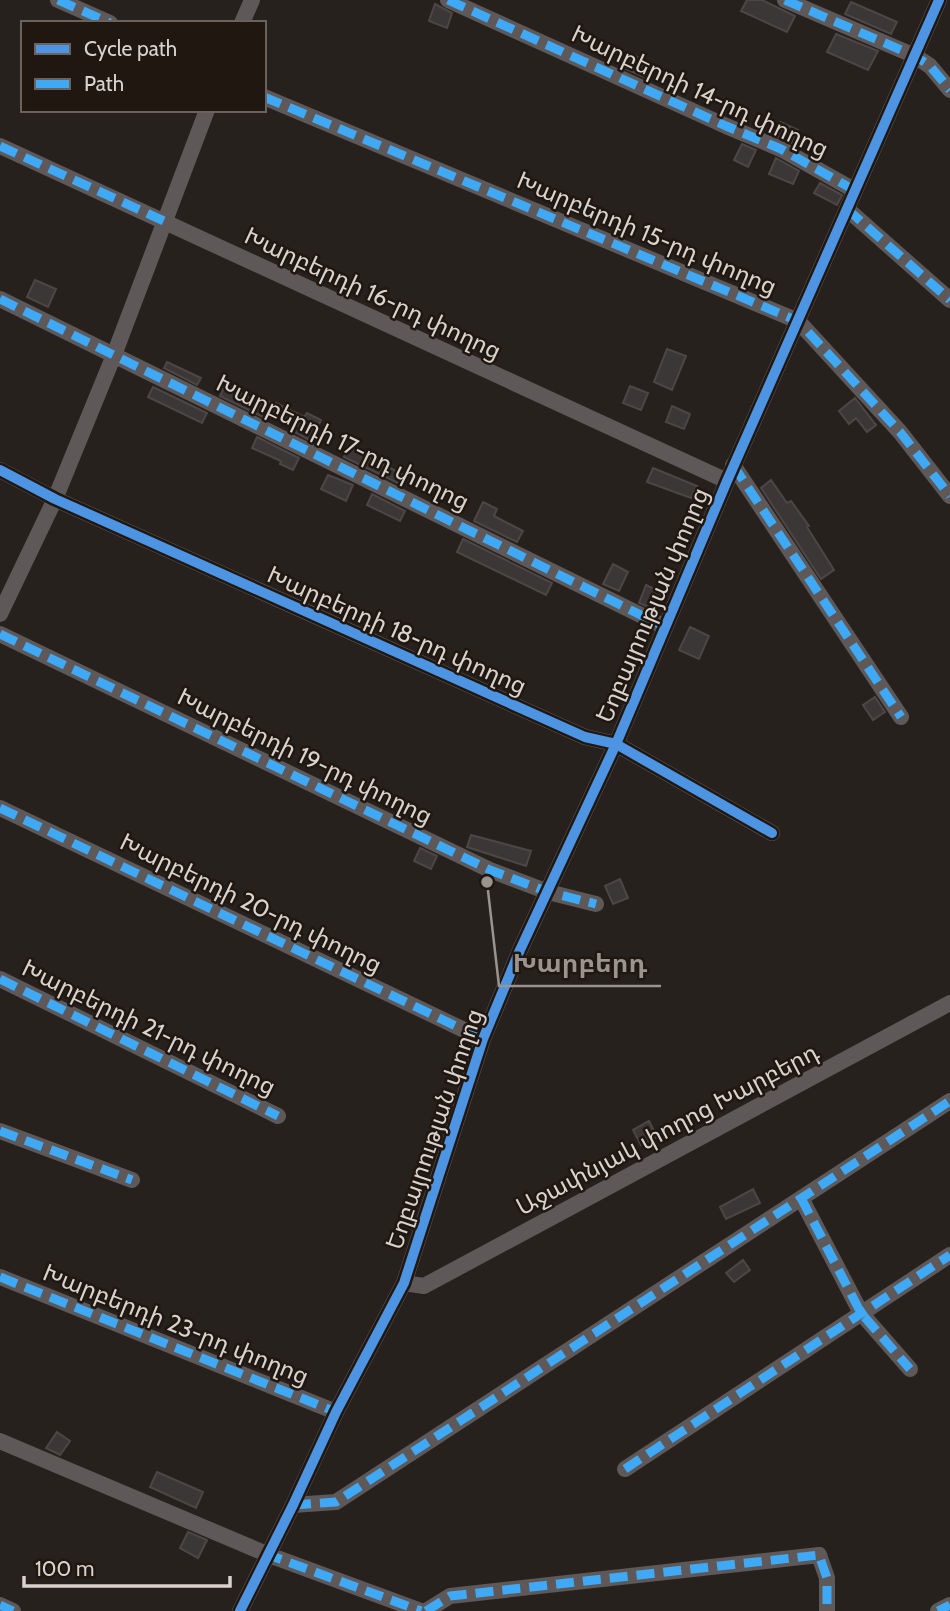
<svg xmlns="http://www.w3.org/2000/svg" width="950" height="1611" font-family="Cabin,'Noto Sans Armenian',sans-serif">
  <rect width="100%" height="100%" fill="#26211d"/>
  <path fill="#3b3736" stroke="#4c4746" stroke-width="2" d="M747,0H762L795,16L787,32L741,11Z
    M851,2L897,22L891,34L845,14Z
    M435,4L452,13L447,28L429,21Z
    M836,34L878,51L868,70L827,52Z
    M634,55L650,64L644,77L626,69Z
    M780,122L798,130L792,143L774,135Z
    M742,144L756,150L748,167L734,160Z
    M776,158L799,171L793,184L769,174Z
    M820,183L842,195L837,205L814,193Z
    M35,280L56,289L48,307L27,297Z
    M667,349L686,356L672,390L654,382Z
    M167,362L201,378L197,385L164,368Z
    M225,385L254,400L256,396L272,403L265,418L220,396Z
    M630,386L648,393L641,410L623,403Z
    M153,387L207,413L202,423L148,397Z
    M855,398L876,425L867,432L856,418L849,424L839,411Z
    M276,403L304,417L307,413L321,420L311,441L296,433L300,427L271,413Z
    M672,406L690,414L684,429L666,422Z
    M257,437L299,458L293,470L280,464L281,461L252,448Z
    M348,447L406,476L402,485L344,457Z
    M653,468L697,486L691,498L647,482Z
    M328,475L353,485L346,501L321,489Z
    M771,480L787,503L791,501L809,526L807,527L834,570L821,579L761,488Z
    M372,494L405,511L400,521L367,505Z
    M483,502L497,509L494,516L523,531L517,542L474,521Z
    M463,539L552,583L546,595L457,552Z
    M613,564L628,572L619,591L603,584Z
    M646,585L661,592L653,609L639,603Z
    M690,627L709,636L699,659L679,650Z
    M875,697L885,712L873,720L863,705Z
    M471,835L531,851L526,866L467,847Z
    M420,848L437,856L431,869L414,861Z
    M620,879L628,898L613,904L605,886Z
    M649,1121L657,1137L641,1145L633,1130Z
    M753,1189L760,1203L726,1219L720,1207Z
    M743,1260L750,1270L734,1282L726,1273Z
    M57,1432L70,1441L60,1455L46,1448Z
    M157,1472L203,1492L196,1508L150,1487Z
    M188,1532L207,1540L198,1558L180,1548Z"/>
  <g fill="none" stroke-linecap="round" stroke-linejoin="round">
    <path stroke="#5e5858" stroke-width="16" d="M58,0L110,23
      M448,0L726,126L781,149L854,190
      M785,0L915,56L930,66L950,90
      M242,23L252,0
      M264,97L798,321L900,432L950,496
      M0,146L727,481
      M847,209L950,300
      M0,299L665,627
      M733,465L901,717
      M0,470L55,499L585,737L616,744L772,833
      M0,614L55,499L114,355L207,110
      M0,634L490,870L548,892L596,904
      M0,808L483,1039
      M0,979L278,1116
      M0,1131L132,1180
      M801,1198L861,1313L910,1369
      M0,1277L336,1412
      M404,1283L424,1286L950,1003
      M0,1441L269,1555L421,1611
      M625,1469L950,1255
      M293,1505L336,1502L950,1101
      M0,1605L13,1611
      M240,1611L293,1505L336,1412L404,1283L483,1039L520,950L616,744L727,481L939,0
      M426,1611L450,1596L819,1555L827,1578V1611
      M938,1611L950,1605"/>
    <path stroke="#3fa9f5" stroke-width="9" stroke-dasharray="18 9" stroke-linecap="butt" d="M58,0L110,23
      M448,0L726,126L781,149L854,190
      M785,0L915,56L930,66L950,90
      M264,97L798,321L900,432L950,496
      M0,146L166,222
      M847,209L950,300
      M0,299L665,627
      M733,465L901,717
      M0,634L490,870L548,892L596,904
      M0,808L483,1039
      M0,979L278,1116
      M0,1131L132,1180
      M801,1198L861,1313L910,1369
      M0,1277L336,1412
      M625,1469L950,1255
      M293,1505L336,1502L950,1101
      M266,1559L269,1555L421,1611
      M0,1605L13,1611
      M426,1611L450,1596L819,1555L827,1578V1611
      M938,1611L950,1605"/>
    <g stroke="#201710" stroke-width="15">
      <path id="cycleway" d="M0,470L55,499L585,737L616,744L772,833
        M240,1611L293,1505L336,1412L404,1283L483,1039L520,950L616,744L727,481L939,0"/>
    </g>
    <use href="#cycleway" stroke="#4d94e3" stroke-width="10"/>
  </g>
  <g text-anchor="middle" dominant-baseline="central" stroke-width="5" stroke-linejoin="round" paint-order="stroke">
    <g font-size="24" fill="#d9d2cd" stroke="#201710">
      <text transform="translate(700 91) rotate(25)">Խարբերդի 14-րդ փողոց</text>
      <text transform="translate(647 233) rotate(23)">Խարբերդի 15-րդ փողոց</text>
      <text transform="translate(373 293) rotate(25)">Խարբերդի 16-րդ փողոց</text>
      <text transform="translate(343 442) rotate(26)">Խարբերդի 17-րդ փողոց</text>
      <text transform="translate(652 605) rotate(-67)">Եղբայրության փողոց</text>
      <text transform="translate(397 630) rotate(24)">Խարբերդի 18-րդ փողոց</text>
      <text transform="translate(305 756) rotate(26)">Խարբերդի 19-րդ փողոց</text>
      <text transform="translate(251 903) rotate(26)">Խարբերդի 20-րդ փողոց</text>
      <text transform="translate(149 1027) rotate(26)">Խարբերդի 21-րդ փողոց</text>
      <text transform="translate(434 1129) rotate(-71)">Եղբայրության փողոց</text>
      <text transform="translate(667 1129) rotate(-28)">Աջափնյակ փողոց Խարբերդ</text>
      <text transform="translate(176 1324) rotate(22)">Խարբերդի 23-րդ փողոց</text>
    </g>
  </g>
  <path fill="none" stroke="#9a948f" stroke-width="2.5" d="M487 882L499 986H661"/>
  <circle fill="#9a948f" stroke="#201710" stroke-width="2.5" cx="487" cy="882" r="7"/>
  <g font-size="26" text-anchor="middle" font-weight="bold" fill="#9a948f" stroke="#201710" stroke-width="5" stroke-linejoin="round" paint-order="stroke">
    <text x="580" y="972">Խարբերդ</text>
  </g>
  <rect x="21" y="21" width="245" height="91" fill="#201710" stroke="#6a625c" stroke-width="2"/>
  <rect x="35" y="44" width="35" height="10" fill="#4d94e3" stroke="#6a625c" stroke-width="2"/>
  <text x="84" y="56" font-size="21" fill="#d9d2cd">Cycle path</text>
  <rect x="35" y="79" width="35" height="10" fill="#3fa9f5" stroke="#6a625c" stroke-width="2"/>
  <text x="84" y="91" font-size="21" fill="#d9d2cd">Path</text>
  <path d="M24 1576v10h206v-10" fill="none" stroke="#d9d2cd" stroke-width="3.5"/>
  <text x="35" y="1576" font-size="21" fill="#d9d2cd" stroke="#201710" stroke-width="5" paint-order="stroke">100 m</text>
</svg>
